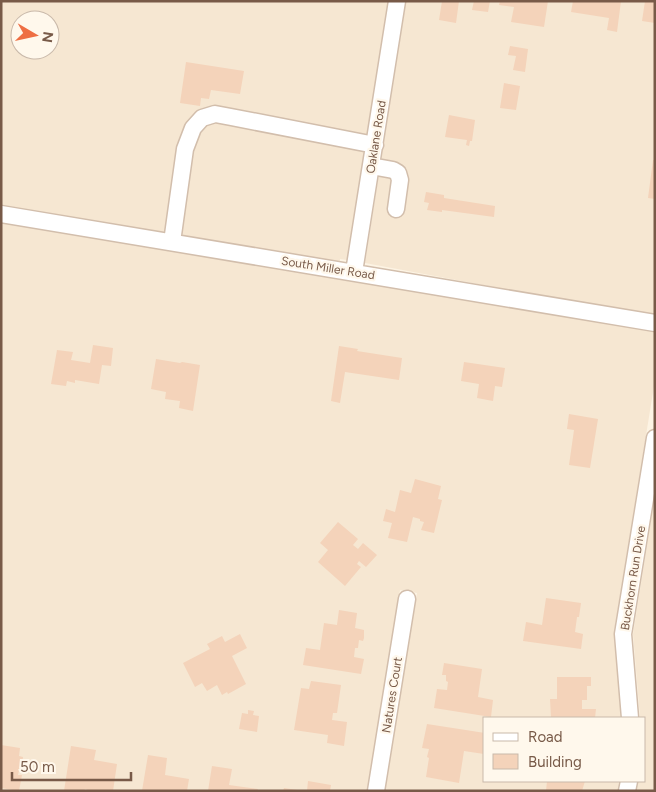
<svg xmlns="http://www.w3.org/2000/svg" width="656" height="792" font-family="Figtree,sans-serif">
  <rect width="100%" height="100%" fill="#fdf4e4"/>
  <path fill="#f6e7d2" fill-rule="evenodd" d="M1,1H388L347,260L340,259V262L1,206ZM20,20H50V50H20Z
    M406,1H655V315L510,290L365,263Z
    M1,222L655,331V380L614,632L621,718H485V781H619L618,791H385L417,593L400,590L367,791H1Z
    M655,496V791H636L638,781H645V718H640L633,634Z"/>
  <path fill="#f4d3ba" d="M442,1H459L456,23L439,20Z
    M474,1H490L488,12L472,10Z
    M500,1H548L544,27L511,22L514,7L499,5Z
    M573,1H621L617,32L607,30L609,18L571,12Z
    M645,1H655V23L642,21Z
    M510,46L528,49L525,72L513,70L516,56L508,55Z
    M186,62L244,71L240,94L211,90L209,99L201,98L200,106L180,103Z
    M504,83L520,86L516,110L500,108Z
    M449,115L475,120L472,141H470L469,146L466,145L467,140L445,137Z
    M653,160H655V199L648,198Z
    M426,192L444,195V198L495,206L494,217L442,210V212L427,210L429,203L424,202Z
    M93,345L113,348L111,366L102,365L99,384L75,380V383L67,381L66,386L51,384L57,350L73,352L71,360L90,363Z
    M339,346L358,349L357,351L402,358L399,380L345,372L340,403L331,401Z
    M156,359L180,363L182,362L200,365L193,411L179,408L180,401L165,399L166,392L151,389Z
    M464,362L505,368L502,387L495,386L493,401L477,398L479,384L461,381Z
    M569,414L598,419L590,468L569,465L574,430L567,429Z
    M415,479L441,486L438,499L442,500L434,533L421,530L424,522L420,521V519L413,517L407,542L388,538L392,523L383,521L386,509L395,512L400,490L411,493Z
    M338,522L358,539L353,545L358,549L363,543L377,555L366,567L359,561L357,564L361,567L345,586L318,562L328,550L320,543Z
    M546,598L581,603L579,617H577L575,632L583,634L581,649L523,641L526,622L542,625Z
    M339,610L357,613L355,628L364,630V638L363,641L359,640L358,648H355L354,657L364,659L361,674L303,665L306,648L320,650L324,623L337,625Z
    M240,634L247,648L232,656L246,684L228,694L227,692L222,695L217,685L207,691L202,683L195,687L183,663L210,649L207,644L222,636L225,642Z
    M444,663L482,669L478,697L493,700L491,717L434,708L437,689L447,690L448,682L446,681V675H442Z
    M557,677H591V686H587V700H582V709H596L595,718H551L550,699H557Z
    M311,681L341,685L337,713H333L332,720L347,722L344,746L327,743L328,735L294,730L301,688L309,689Z
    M248,710L254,711L253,715L259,716L257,732L239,729L242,713L248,714Z
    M427,724L485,733L484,754L464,751L459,783L426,777L429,758L427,757L429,749L422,748Z
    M1,745L20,748L19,756L23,757L22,766H20L18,775H22L19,791L1,788Z
    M71,746L96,750L94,760L117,764L113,791H91L85,789L84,791H64Z
    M148,755L167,758L165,775L189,779L187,791H142Z
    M212,766L232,769L229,785L258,789L257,791H208Z
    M308,781L331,785L330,791H307Z
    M547,781H585L582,791H546Z
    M284,788L297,790V791H283Z"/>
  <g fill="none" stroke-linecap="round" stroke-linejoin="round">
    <g stroke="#d2beac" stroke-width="19">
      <path id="minor" d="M371,166L393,170L398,173L400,180L396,209
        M1,214L655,323
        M172,242L185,149L193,128L202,118L215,114L231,117L375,145
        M354,272L397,1
        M630,718L623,634L655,438
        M376,791L407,599
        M627,791L629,781"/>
    </g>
    <use href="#minor" stroke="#fff" stroke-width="16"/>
  </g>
  <g text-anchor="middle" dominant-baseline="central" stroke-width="4.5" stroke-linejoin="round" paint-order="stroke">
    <g font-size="12" fill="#785a48" stroke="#fff8ec">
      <text transform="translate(376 137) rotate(-81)">Oaklane Road</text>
      <text transform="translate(328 268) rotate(9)">South Miller Road</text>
      <text transform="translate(633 578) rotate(-81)">Buckhorn Run Drive</text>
      <text transform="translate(392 695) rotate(-81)">Natures Court</text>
    </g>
  </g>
  <rect width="656" height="792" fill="none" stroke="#785a48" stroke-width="5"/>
  <rect x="483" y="717" width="162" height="65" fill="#fff8ec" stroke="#c9b9aa"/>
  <rect x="493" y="733" width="25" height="8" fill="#ffffff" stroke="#c9b9aa"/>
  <text x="528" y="742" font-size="15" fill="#785a48">Road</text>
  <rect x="493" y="754" width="25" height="15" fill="#f4d3ba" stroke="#c9b9aa"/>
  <text x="528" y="767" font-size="15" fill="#785a48">Building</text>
  <g transform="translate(35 35) rotate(99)"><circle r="24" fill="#fff8ec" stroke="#c9b9aa"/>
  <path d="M0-4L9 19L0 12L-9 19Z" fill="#ee6e43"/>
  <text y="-8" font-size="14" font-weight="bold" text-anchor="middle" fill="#785a48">N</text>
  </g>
  <path d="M12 772v8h119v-8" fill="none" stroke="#785a48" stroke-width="2.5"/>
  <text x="20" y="772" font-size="15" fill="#785a48" stroke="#fff8ec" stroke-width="4" paint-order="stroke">50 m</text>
</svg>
